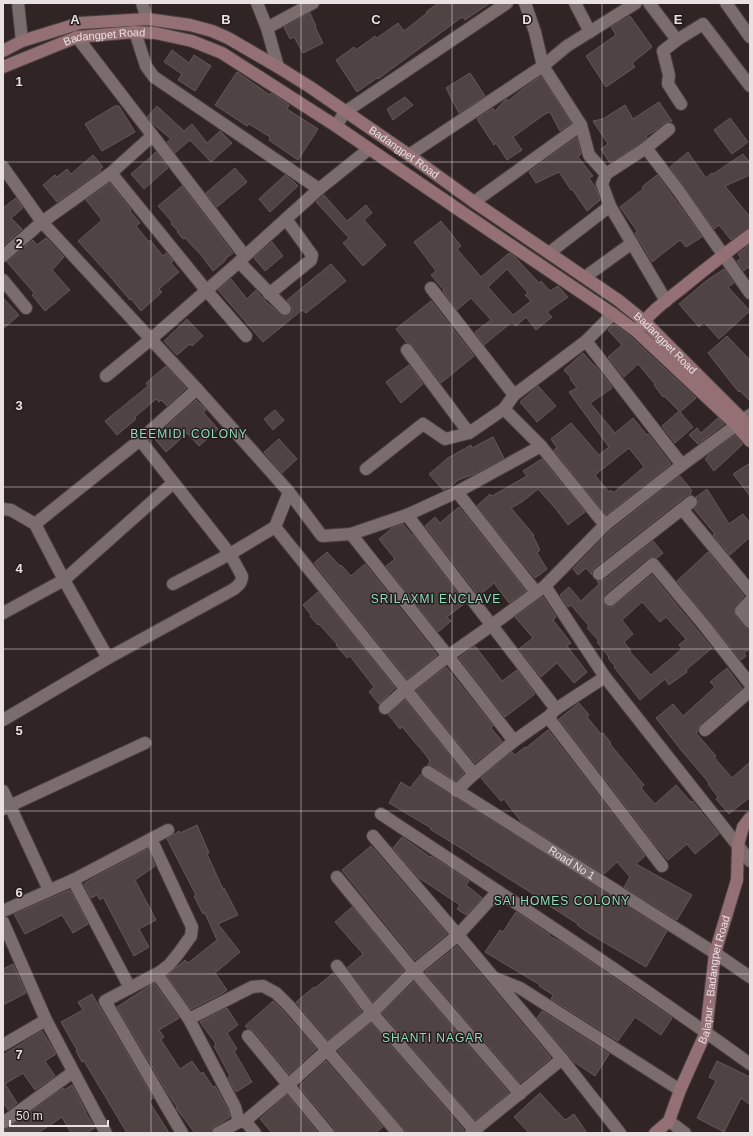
<svg xmlns="http://www.w3.org/2000/svg" width="753" height="1136" font-family="Arial,sans-serif">
  <rect width="100%" height="100%" fill="#302425"/>
  <path fill="#504344" stroke="#665859" fill-rule="evenodd" d="M438,3H490L465,20L462,17L378,79L377,78L357,92L336,60L354,47L356,50L375,36L377,38L398,23L404,31L427,13L426,12Z
    M310,13L316,26L315,27L323,43L303,53L294,37L290,39L284,27Z
    M630,16L652,47L632,63L635,67L606,87L586,56L616,35L611,27Z
    M172,50L189,63L194,55L211,66L195,91L178,80L182,74L164,62Z
    M237,72L270,95L271,93L289,105L287,109L318,129L298,160L269,140L270,137L249,124L247,126L215,105Z
    M470,73L485,96L459,113L446,88Z
    M541,76L571,123L560,131L550,112L545,114L513,137L522,150L507,160L496,143L494,145L477,119L493,108L495,111L505,100L507,99L508,101L524,88Z
    M405,97L413,105L393,120L387,109Z
    M659,102L672,121L664,123L656,130L646,136L647,138L642,142L610,163L601,149L608,144L593,121L603,119L625,105L633,119Z
    M115,106H119L135,132L102,151L85,124Z
    M157,106L184,131L192,124L207,143L220,131L232,143L211,162L190,140L175,153L167,142L171,139L151,122L147,117Z
    M730,118L748,142L732,154L714,130Z
    M577,137L581,154L578,157L593,176L589,178L595,187L600,200L587,211L572,189L571,190L559,172L536,183L529,172Z
    M156,152L168,168L144,189L131,174Z
    M688,152L706,178L712,173L713,174L743,154L750,163V175L725,186L750,217V228L746,229L731,240L719,225L714,229L670,167Z
    M93,155L103,167L100,169L101,171L57,202L43,185L55,175L57,177L67,169L71,174Z
    M235,168L247,182L217,207L206,193Z
    M285,175L293,181L298,186L270,212L259,199Z
    M657,175L702,237L686,247L680,240L652,262L635,233L637,231L620,207L643,189L642,187Z
    M110,183L131,210L130,211L140,223L136,226L149,242L150,240L163,256L166,253L173,261L171,263L179,272L159,289L162,292L141,311L131,299L130,300L107,273L78,241L102,220L86,200Z
    M182,186L233,253L225,259L226,260L213,271L201,255L185,238L183,239L177,232L178,231L171,224L172,222L158,206Z
    M324,195L347,221L366,205L372,213L364,220L386,245L363,266L343,243L349,238L316,202Z
    M16,198L23,208L11,218L22,229L3,246V208Z
    M441,221L461,246L457,249L481,277L509,253L515,257L539,283L541,281L550,291L558,286L568,297L547,312L552,317L536,330L526,317L516,326L512,322L484,345L475,332L491,320L471,298L457,310L443,291L444,290L431,275L436,271L414,242ZM507,269L528,293L525,295L531,301L513,315L488,287Z
    M46,238L64,257L52,270L70,290L45,311L32,295L34,293L7,262L33,240L37,245Z
    M272,242L283,256L265,271L254,258Z
    M750,244V270L748,267L744,271L737,261L741,259L738,254Z
    M331,264L346,281L306,313L302,310L263,342L218,290L231,279L247,299L256,290L263,299L280,314L283,316H286L290,315L292,311V307L287,300Z
    M724,269L734,283L728,287L750,311L719,339L704,322L699,327L679,304L706,281Z
    M3,298L19,315L3,329Z
    M431,301L474,356L441,383L413,346L410,343H407L396,329Z
    M187,319L203,336L192,346L190,344L177,355L164,341Z
    M614,324L631,337L696,398L680,412L693,427L675,443L662,426L679,411L664,396L663,397L654,385L655,384L638,364L624,377L608,357L622,345L608,330Z
    M727,336L750,360V401L740,391L739,392L733,385L708,353Z
    M583,353L591,362L596,367L612,387L611,389L590,403L615,433L633,418L647,435L648,434L671,464L606,515L554,450L557,448L551,439L571,423L599,455L609,447L569,392L577,388L570,379L571,378L564,370ZM629,448L644,467L613,493L611,490L609,492L595,475Z
    M409,365L423,384L401,403L386,382Z
    M166,366L186,388L167,406L161,400L159,402L156,399L135,417L136,419L117,435L105,421L148,386L146,383Z
    M538,386L556,406L537,422L520,402Z
    M196,400L206,410L203,412L218,429L199,446L187,433L166,452L154,438Z
    M275,410L284,420L273,430L264,419Z
    M718,418L724,424L698,444L689,435L697,428L701,433Z
    M735,435L743,444L714,471L705,459L708,456V455Z
    M493,437L504,458L477,473L458,480L452,486L443,490L429,474L448,458L471,445L472,448Z
    M279,439L297,459L282,473L264,452Z
    M542,459L585,512L568,525L556,509L538,489L522,502L511,508L534,535L533,536L540,550L537,553L547,569L535,578L477,506L490,494L492,496L527,476L523,471Z
    M750,463V496L733,474Z
    M680,476L692,491L690,493L692,495L686,496L594,568L592,572V575L586,568L578,575L573,569L610,531Z
    M707,489L729,524L743,514L750,523V537L730,555L713,535L715,534L694,509L698,504V501L696,497Z
    M459,507L526,591L509,603L494,583L479,596L425,526L435,517L440,523Z
    M403,524L412,535H413L465,603L447,617L451,621L438,632L386,566L395,559L379,539L392,528Z
    M653,541L663,553L657,558L652,557L648,558L605,594L603,598V602L604,604L608,607H612L614,606L652,575L712,648L686,670L687,672L669,685L665,679L640,700L614,667L615,666L608,658L609,657L597,642L599,641L587,628L589,626L571,605L568,607L560,595L569,587L581,601L599,584L597,581H600L604,580ZM642,602L660,622L666,617L686,639L679,645L682,649L651,675L630,652L631,651L624,642L633,634L622,620Z
    M327,552L340,566L341,565L351,576L365,564L437,655L407,679L314,563Z
    M708,552L744,596L734,609L735,615L744,627L750,629V649L744,653L746,656L741,660L677,581Z
    M318,592L395,688L379,704L369,692L374,687L350,656L347,658L336,645L337,644L319,624L318,625L310,616L311,615L303,605Z
    M543,597L556,617L553,620L571,643L567,646L587,672L574,683L557,663L541,677L519,649L533,638L515,617Z
    M475,646L502,681L517,670L535,694L505,717L459,658Z
    M446,667L493,726L491,728L502,741L475,763L416,691Z
    M727,668L742,688L700,724L698,728V731L696,733L716,756L714,757L732,778L750,762V797L729,814L716,799L718,797L708,784L709,783L681,750L656,718L673,704L683,716L715,687L710,682Z
    M405,700L464,773L456,781L432,766L428,765L430,761L425,754L402,727L400,729L388,714Z
    M579,703L589,715L587,717L601,734L603,733L611,743L610,744L644,785L641,788L655,804L676,785L691,802L692,801L719,834L695,854L687,844L668,860L657,847L559,719Z
    M548,730L645,856L636,864L692,895L677,920L624,887L630,877L617,862L604,874L522,823L504,799L501,801L481,778L512,752L515,755L525,747L526,748Z
    M421,774L424,778L450,794L451,796L456,798L667,931L646,967L590,934L577,925L578,924L537,898L538,897L471,855H472L430,829L431,828L389,803L401,782L410,788Z
    M197,825L209,853L207,854L223,889L224,888L238,915L218,924L240,952L215,973L227,990L221,994L191,1009L167,976L185,960L188,963L217,940L205,913L203,914L194,896L196,895L167,839L179,831L180,833Z
    M402,837L430,857L431,856L469,881L466,885L482,898L466,915L457,909L460,905L419,878L393,848Z
    M371,846L447,934L415,960L342,870Z
    M148,849L155,866L135,880L156,920L139,929L149,947L134,956L103,897L100,900L97,895L91,898L84,884L95,877Z
    M70,890L88,924L73,933L62,915L25,934L14,914Z
    M352,907L404,970L373,1002L347,968L363,954L335,922Z
    M516,912L550,935L549,936L563,943L672,1018L661,1035L635,1017L618,1041L551,999L553,995L539,986L540,985L485,952L500,930L503,932Z
    M457,946L551,1058L520,1083L425,972Z
    M13,964L26,993L3,1005V969Z
    M333,973L362,1012L328,1040L296,1002L314,987L315,988Z
    M414,982L509,1093L475,1120L382,1013Z
    M154,983L179,1018L159,1030L164,1037L161,1040L180,1069L192,1061L201,1074L203,1072L213,1087L215,1086L228,1110L230,1117L214,1127L208,1133H195L176,1108L177,1107L167,1092L117,1007Z
    M92,994L153,1098L149,1101L169,1133H127L84,1061L82,1062L76,1051L77,1050L61,1022L83,1010L78,1002Z
    M273,1001L284,1012L316,1049L289,1074L254,1031L248,1029L245,1026Z
    M227,1008L238,1025L227,1033L237,1049L234,1051L252,1082L236,1092L228,1078L230,1076L214,1046L216,1044L200,1022Z
    M542,1011L609,1054L595,1076L574,1062L537,1018Z
    M371,1023L464,1130V1133H407L338,1051Z
    M42,1031L56,1054L45,1061L55,1076L35,1090L23,1073L5,1084L17,1103L8,1110L3,1103V1055Z
    M326,1061L383,1127L375,1133H335L334,1128L299,1086Z
    M717,1061L750,1077V1105L741,1098L724,1132L697,1118L716,1081L709,1077Z
    M72,1085L86,1112H85L95,1128L86,1133H71L62,1117L38,1133H3L5,1130L63,1088L64,1090Z
    M540,1093L565,1120L574,1114L587,1133H529L514,1117Z
    M287,1095L318,1133H272L260,1119Z"/>
  <g fill="none" stroke-linecap="round" stroke-linejoin="round">
    <g stroke="#4a4041" stroke-width="14">
      <g id="street">
        <path d="M18,3L22,41"/>
        <path d="M142,3L147,19"/>
        <path d="M257,3L267,28L278,67"/>
        <path d="M525,3L535,32L543,66L581,125L589,155L606,174L602,184L610,206L666,301"/>
        <path d="M575,3L590,32"/>
        <path d="M649,3L677,40"/>
        <path d="M726,3L750,37"/>
        <path d="M267,28L313,3"/>
        <path d="M135,32L146,66L154,77L319,189"/>
        <path d="M77,37L245,256"/>
        <path d="M681,104L668,84L669,75L663,51L677,40L703,24L750,86"/>
        <path d="M336,126L345,112L507,3"/>
        <path d="M646,148L678,190L750,293"/>
        <path d="M409,155L543,66L567,46L636,3"/>
        <path d="M3,167L42,222L197,389L289,492L322,536L351,534L448,656L514,741"/>
        <path d="M111,173L206,290L246,336"/>
        <path d="M606,174L646,148L669,129"/>
        <path d="M474,202L581,125"/>
        <path d="M549,253L610,206"/>
        <path d="M3,256L42,222L111,173L152,136"/>
        <path d="M239,262L285,309"/>
        <path d="M585,277L632,243"/>
        <path d="M3,280L26,308"/>
        <path d="M431,288L514,395L586,341L613,314"/>
        <path d="M269,294L311,260L312,255L286,219"/>
        <path d="M586,341L682,465"/>
        <path d="M407,350L469,433L504,409"/>
        <path d="M106,376L151,339L239,262L245,256L319,189L369,149"/>
        <path d="M514,395L504,409L541,446L605,525"/>
        <path d="M366,469L423,424L445,439L469,433"/>
        <path d="M457,492L536,592"/>
        <path d="M3,509L11,510L35,524L64,580L108,658"/>
        <path d="M682,509L750,591"/>
        <path d="M407,515L556,709"/>
        <path d="M35,524L140,440L197,389"/>
        <path d="M275,527L474,774"/>
        <path d="M351,534L407,515L457,492L541,446"/>
        <path d="M599,574L691,502"/>
        <path d="M173,584L230,554L275,527L289,492"/>
        <path d="M610,600L653,564L703,624L750,684"/>
        <path d="M750,601L741,611L750,622"/>
        <path d="M3,613L64,580L173,483"/>
        <path d="M605,677L750,861"/>
        <path d="M385,708L405,690L448,656L492,625L545,586L605,525L682,465L750,415"/>
        <path d="M548,717L662,866"/>
        <path d="M3,720L108,658L234,589C239,585 242,582 242,576L230,554L140,440"/>
        <path d="M705,730L750,691"/>
        <path id="s1" d="M428,772L715,953L750,977"/>
        <path d="M3,791L49,890"/>
        <path d="M456,791L474,774L514,741L548,717L556,709L605,677L545,586"/>
        <path d="M3,809L145,743"/>
        <path d="M381,814C505,896 630,977 750,1064"/>
        <path d="M373,836L463,941L562,1059L620,1133"/>
        <path d="M151,839L192,927L191,936L178,954L169,965L160,972L105,1001L182,1133"/>
        <path d="M337,877L414,971L520,1094"/>
        <path d="M73,880L130,988"/>
        <path d="M3,911L73,880L168,830"/>
        <path d="M3,922L46,1020L106,1133"/>
        <path d="M337,966L372,1013L477,1133"/>
        <path d="M157,974L189,1019L235,1107L239,1122"/>
        <path d="M495,978L520,988L680,1090"/>
        <path d="M189,1019L252,987L263,986L276,993L290,1007L398,1133"/>
        <path d="M248,1036L328,1133"/>
        <path d="M3,1045L46,1020"/>
        <path d="M245,1121L255,1133"/>
        <path d="M669,1121L685,1133"/>
        <path d="M3,1123L73,1072"/>
        <path d="M218,1133L239,1122L245,1121L288,1085L327,1050L372,1013L414,971L458,935L498,891"/>
        <path d="M471,1133L562,1059"/>
      </g>
    </g>
    <g stroke="#4a4041" stroke-width="14">
      <g id="secondary">
        <path id="s2" d="M3,51L22,41L80,23L147,19L190,25L212,31L228,38L278,67L310,87L409,155L474,202L618,300L644,321L750,427"/>
        <path id="s3" d="M3,67L77,37L135,32L155,33L192,41L222,53L336,126L462,212L613,314L636,331L736,425L750,441"/>
        <path d="M639,328C650,312 667,300 682,288C704,270 727,252 750,235"/>
        <path id="s4" d="M655,1133L669,1121L680,1090L706,1032L715,953L737,880L738,845L743,827L750,818"/>
      </g>
    </g>
    <use href="#street" stroke="#7b6d6e" stroke-width="12"/>
    <use href="#secondary" stroke="#947074" stroke-width="12"/>
  </g>
  <path fill="none" stroke="#e8e0e1" stroke-width="1" stroke-opacity="0.55" d="M151,3V1133M301,3V1133M452,3V1133M602,3V1133M3,162H750M3,325H750M3,487H750M3,649H750M3,811H750M3,974H750"/>
  <g text-anchor="middle" dominant-baseline="central" stroke-width="3" stroke-linejoin="round" paint-order="stroke">
    <g font-size="11" fill="#e8e0e1" stroke="#261b1c">
      <text stroke="none"><textPath href="#s3" startOffset="107">Badangpet Road</textPath></text>
      <text stroke="none"><textPath href="#s2" startOffset="443">Badangpet Road</textPath></text>
      <text stroke="none"><textPath href="#s2" startOffset="767">Badangpet Road</textPath></text>
      <text stroke="none"><textPath href="#s1" startOffset="170">Road No 1</textPath></text>
      <text stroke="none"><textPath href="#s4" startOffset="168">Balapur - Badangpet Road</textPath></text>
    </g>
    <g font-size="12" letter-spacing="1" fill="#8bdfb7" stroke="#261b1c">
      <text x="189" y="434">BEEMIDI COLONY</text>
      <text x="436" y="599">SRILAXMI ENCLAVE</text>
      <text x="562" y="901">SAI HOMES COLONY</text>
      <text x="433" y="1038">SHANTI NAGAR</text>
    </g>
  </g>
  <g font-size="13" text-anchor="middle" font-weight="bold" fill="#e8e0e1" stroke="#261b1c" stroke-width="3" stroke-linejoin="round" paint-order="stroke">
    <text x="75" y="24">A</text>
    <text x="226" y="24">B</text>
    <text x="376" y="24">C</text>
    <text x="527" y="24">D</text>
    <text x="678" y="24">E</text>
    <text x="19" y="86">1</text>
    <text x="19" y="248">2</text>
    <text x="19" y="410">3</text>
    <text x="19" y="573">4</text>
    <text x="19" y="735">5</text>
    <text x="19" y="897">6</text>
    <text x="19" y="1059">7</text>
  </g>
  <rect width="753" height="1136" fill="none" stroke="#e8e0e1" stroke-width="8"/>
  <path d="M10 1120v6h98v-6" fill="none" stroke="#e8e0e1" stroke-width="2"/>
  <text x="16" y="1120" font-size="12" fill="#e8e0e1" stroke="#261b1c" stroke-width="3" paint-order="stroke">50 m</text>
</svg>
